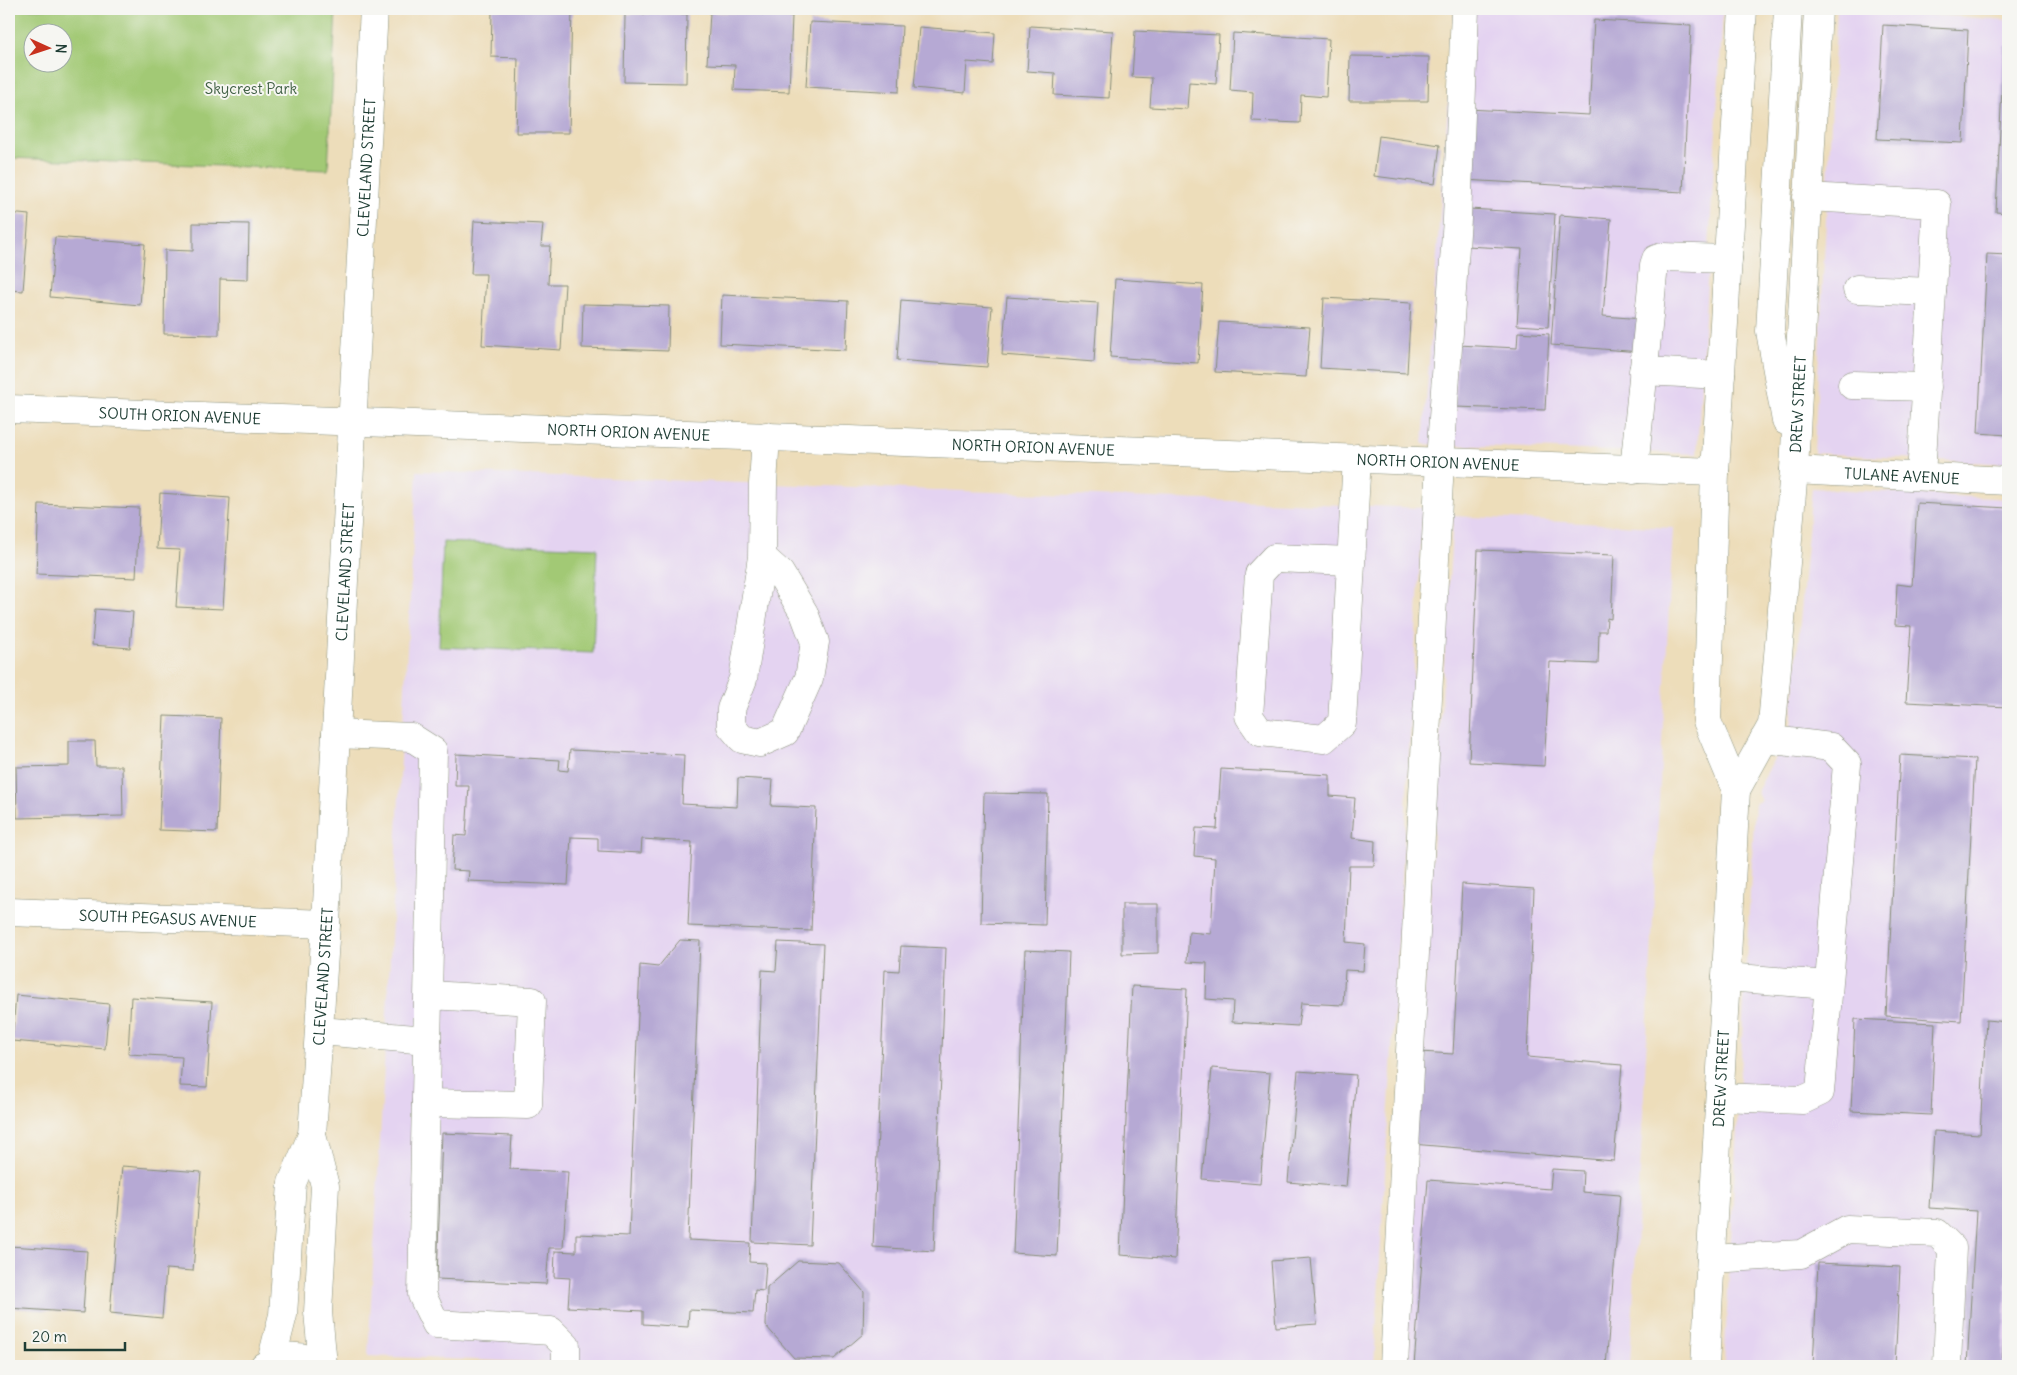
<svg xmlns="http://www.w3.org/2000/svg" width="2017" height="1375" font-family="Delius,sans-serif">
  <rect width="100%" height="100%" fill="#f6f6f2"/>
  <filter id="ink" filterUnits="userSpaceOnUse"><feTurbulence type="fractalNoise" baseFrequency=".02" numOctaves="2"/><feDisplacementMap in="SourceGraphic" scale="10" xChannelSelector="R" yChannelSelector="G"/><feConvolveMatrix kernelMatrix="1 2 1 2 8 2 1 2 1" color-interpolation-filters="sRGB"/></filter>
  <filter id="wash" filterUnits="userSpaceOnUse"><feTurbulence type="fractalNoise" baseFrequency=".0096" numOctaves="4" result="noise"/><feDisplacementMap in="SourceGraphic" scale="20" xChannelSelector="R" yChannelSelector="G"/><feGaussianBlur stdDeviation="1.12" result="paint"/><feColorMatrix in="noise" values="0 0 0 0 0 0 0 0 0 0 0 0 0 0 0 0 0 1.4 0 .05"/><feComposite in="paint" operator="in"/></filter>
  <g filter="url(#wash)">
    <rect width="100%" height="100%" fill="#edddba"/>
    <path fill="#e4d3f1" d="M1455,9H1723L1697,454L1423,444Z
      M1837,9L2008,20V464L1814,453Z
      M417,471L1423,508L1374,1366H643L368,1356Z
      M1812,488L2008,499V1366H1724L1755,803L1761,801L1757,792L1791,726Z
      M1453,516L1673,528L1630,1366H1402Z"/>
    <path fill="#a2c974" stroke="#608354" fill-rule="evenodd" d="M9,9H336L328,170L9,158ZM32,32H62V62H32Z
      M443,542L597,548L593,653L439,647Z"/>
    <g id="blocks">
      <path fill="#b6a9d4" d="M492,9H572L569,133H516L518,58L491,57Z
        M710,12L792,16L789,92L734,90L735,65L707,64Z
        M625,14H687L686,83L624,82Z
        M1594,20L1691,25L1683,192L1463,180L1467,109L1589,115Z
        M810,22L902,26L899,92L806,87Z
        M1883,25L1968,30L1963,143L1877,139Z
        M1030,26L1113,31L1109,98L1054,95L1055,73L1027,71Z
        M919,27L995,33L993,64L967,62L965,93L914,88Z
        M1135,31L1219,35L1216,84L1189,82L1187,109L1150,107L1152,78L1132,77Z
        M1233,33L1329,39L1326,97L1301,95L1300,123L1252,121L1253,92L1230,90Z
        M2004,46H2008V213L1996,212Z
        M1350,56L1429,57L1428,101H1349Z
        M1379,136L1440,145L1435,184L1374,176Z
        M1469,209L1555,214L1548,327L1517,325L1522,249L1466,246Z
        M9,213L29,215L23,291L9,290Z
        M1560,215L1611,219L1603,316L1643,319L1640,352L1551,345Z
        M474,221L543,224L541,246H550L548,284H565L561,350L482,345L486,274H471Z
        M193,223L249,224L248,280L220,279L219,335L164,334L165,250L193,251Z
        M55,237L145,244L140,305L50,297Z
        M1987,254L2008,255V435L1978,433Z
        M1115,279L1203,285L1198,363L1110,357Z
        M722,295L848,301L846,350L720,344Z
        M1007,297L1098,303L1094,362L1002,355Z
        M1324,298L1411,303L1407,373L1320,368Z
        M901,300L992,307L987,367L897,360Z
        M583,304L669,306L668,351L582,348Z
        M1219,322L1310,327L1306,377L1215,372Z
        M1518,332L1549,334L1545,410L1455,407L1458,345L1517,348Z
        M160,493L230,498L223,609L176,607L180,550L157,549Z
        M1917,503L2008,508V707L1906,702L1911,626L1895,625L1897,584L1912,586Z
        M39,504L139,508L136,578L36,574Z
        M1478,550L1614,555L1611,619L1607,618L1606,631H1599L1598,664L1550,662L1544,766L1469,762Z
        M95,609L133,612L130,648L92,645Z
        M164,716L221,718L217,832L159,830Z
        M69,741H95L96,766H122L123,816L17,818L16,767L69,766Z
        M570,750L684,755L682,804L737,807L738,778L773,780L771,806L816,808L811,931L688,926L692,842L642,839L641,853L598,851V838L571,837L568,885L468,881L469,871L452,870L454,835L466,836L469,786H455L456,754L560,760L559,770L568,771Z
        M1900,755L1975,759L1961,1021L1886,1016Z
        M1221,769L1330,775V796L1355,798L1352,838L1375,841L1374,866H1349L1346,942L1365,944L1363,971L1345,970L1343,1005L1301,1003L1298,1026L1232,1022L1233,1001L1206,999L1207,963L1187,962L1189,932L1211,934L1215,858L1194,856L1196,828L1217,829Z
        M984,793L1048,794L1045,925L981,923Z
        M1462,884L1534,889L1527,1057L1622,1065L1614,1161L1412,1144L1420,1052L1453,1054Z
        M1122,904H1158V953L1122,954Z
        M680,940L700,941L688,1240L750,1243L749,1262L766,1263L764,1291L755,1290L753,1313L689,1310L688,1327L643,1324V1311L568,1307L570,1278L554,1277L555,1251L576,1252V1234L629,1236L640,965L658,967Z
        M778,942L823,944L810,1245L752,1242L762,970L776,971Z
        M901,946L946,948L934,1251L873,1247L885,970L899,971Z
        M1025,950L1069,952L1057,1256L1013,1253Z
        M1132,986L1187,989L1175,1259L1120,1255Z
        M16,995L109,1004L105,1049L12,1041Z
        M131,997L212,1002L207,1087L180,1086L182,1057L128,1054Z
        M1855,1019L1935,1023L1931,1115L1851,1111Z
        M1986,1020L2008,1022V1257L2002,1366H1967L1976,1211L1929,1208L1934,1131L1980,1134Z
        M1212,1068L1270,1073L1260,1184L1202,1179Z
        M1298,1071L1356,1075L1346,1187L1288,1182Z
        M442,1133L512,1136L510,1169L568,1172L563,1248H549L546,1284L437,1279Z
        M122,1166L201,1172L193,1271L166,1269L162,1318L110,1313Z
        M1552,1169L1583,1171L1582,1192L1620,1195L1606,1366H1414L1428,1180L1550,1189Z
        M9,1246L87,1251L83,1313L9,1308Z
        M1311,1258L1317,1324L1276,1327L1271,1261Z
        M798,1261L839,1263L864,1292L863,1334L834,1359L794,1358L766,1326L767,1288Z
        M1818,1263L1900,1267L1895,1366H1813Z"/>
    </g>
  </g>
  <g filter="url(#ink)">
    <use href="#blocks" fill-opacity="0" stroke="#868d77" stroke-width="1"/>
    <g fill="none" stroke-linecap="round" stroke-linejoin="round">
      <g stroke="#868d77" stroke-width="29">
        <g id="minor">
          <path d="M1807,197L1937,204L1932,292L1857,289"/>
          <path d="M1643,371L1721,375"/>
          <path d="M1852,385L1927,387"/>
          <path id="s1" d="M9,409L1715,472"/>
          <path d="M1634,470L1654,265L1656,259L1662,257L1728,259"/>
          <path id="s2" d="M1794,470L2008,481"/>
          <path d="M1921,476L1932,292"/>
          <path d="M762,557L780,573L804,613L815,642L809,678L785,732L760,743L742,739L731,726V709L743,679L762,557L763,484L766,436"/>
          <path d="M1351,561L1274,558L1259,574L1249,716L1260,732L1324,739L1342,723L1357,458"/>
          <path d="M336,734L411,737L433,751L422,1295L436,1324L551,1331L566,1346V1366"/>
          <path id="s3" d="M9,912L326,924"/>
          <path d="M1726,977L1828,985"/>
          <path d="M320,1031L427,1040"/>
          <path d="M1720,1097L1803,1100L1820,1092L1847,764L1831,747L1764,739"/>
          <path d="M426,1103L528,1105L532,1001L429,995"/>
          <path d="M1711,1259L1801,1254L1847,1229L1937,1233L1952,1248L1947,1366"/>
          <path d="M271,1362L283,1315L292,1183L312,1135"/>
          <path id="s4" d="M323,1365L318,1312L325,1186L312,1135L326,924L374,9"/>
          <path d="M264,1366C283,1353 305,1354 324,1366"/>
          <path d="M1394,1366L1440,461L1457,219L1465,9"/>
        </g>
      </g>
      <g stroke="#868d77" stroke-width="29">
        <g id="major">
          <path d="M1786,421L1770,331L1788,9"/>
          <path id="s5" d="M1736,790L1772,725L1794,470L1818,9"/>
          <path id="s6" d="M1705,1366L1736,790L1707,721L1715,472L1743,9"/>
        </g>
      </g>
      <use href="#minor" stroke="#fff" stroke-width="28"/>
      <use href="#major" stroke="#fff" stroke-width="28"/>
    </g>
  </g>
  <g text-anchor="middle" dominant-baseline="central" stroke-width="4" stroke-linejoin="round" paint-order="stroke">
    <g font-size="15" fill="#406044" stroke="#f6f6f2">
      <text x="251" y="88">Skycrest Park</text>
    </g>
    <g font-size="15" fill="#1f3d34" stroke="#f6f6f2">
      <text stroke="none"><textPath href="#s4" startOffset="1201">CLEVELAND STREET</textPath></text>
      <text stroke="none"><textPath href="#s5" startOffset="396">DREW STREET</textPath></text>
      <text stroke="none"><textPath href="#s1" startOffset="171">SOUTH ORION AVENUE</textPath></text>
      <text stroke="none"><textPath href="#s1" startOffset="620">NORTH ORION AVENUE</textPath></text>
      <text stroke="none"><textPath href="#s1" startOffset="1025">NORTH ORION AVENUE</textPath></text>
      <text stroke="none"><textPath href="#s1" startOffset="1430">NORTH ORION AVENUE</textPath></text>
      <text stroke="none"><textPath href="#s2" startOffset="108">TULANE AVENUE</textPath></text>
      <text stroke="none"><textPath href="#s4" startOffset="796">CLEVELAND STREET</textPath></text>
      <text stroke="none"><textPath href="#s3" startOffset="159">SOUTH PEGASUS AVENUE</textPath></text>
      <text stroke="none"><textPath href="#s4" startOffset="391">CLEVELAND STREET</textPath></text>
      <text stroke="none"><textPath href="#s6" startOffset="288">DREW STREET</textPath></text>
    </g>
  </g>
  <rect width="2017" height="1375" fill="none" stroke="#f6f6f2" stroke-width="30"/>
  <g transform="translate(48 48) rotate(93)"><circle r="24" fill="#f6f6f2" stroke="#a0aca6"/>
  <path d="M0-4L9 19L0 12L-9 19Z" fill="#c8321e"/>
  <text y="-8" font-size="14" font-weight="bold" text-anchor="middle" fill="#1f3d34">N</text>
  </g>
  <path d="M25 1342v8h100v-8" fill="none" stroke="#1f3d34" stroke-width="2.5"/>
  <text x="32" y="1342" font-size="15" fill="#1f3d34" stroke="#f6f6f2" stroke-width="4" paint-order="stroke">20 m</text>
</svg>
